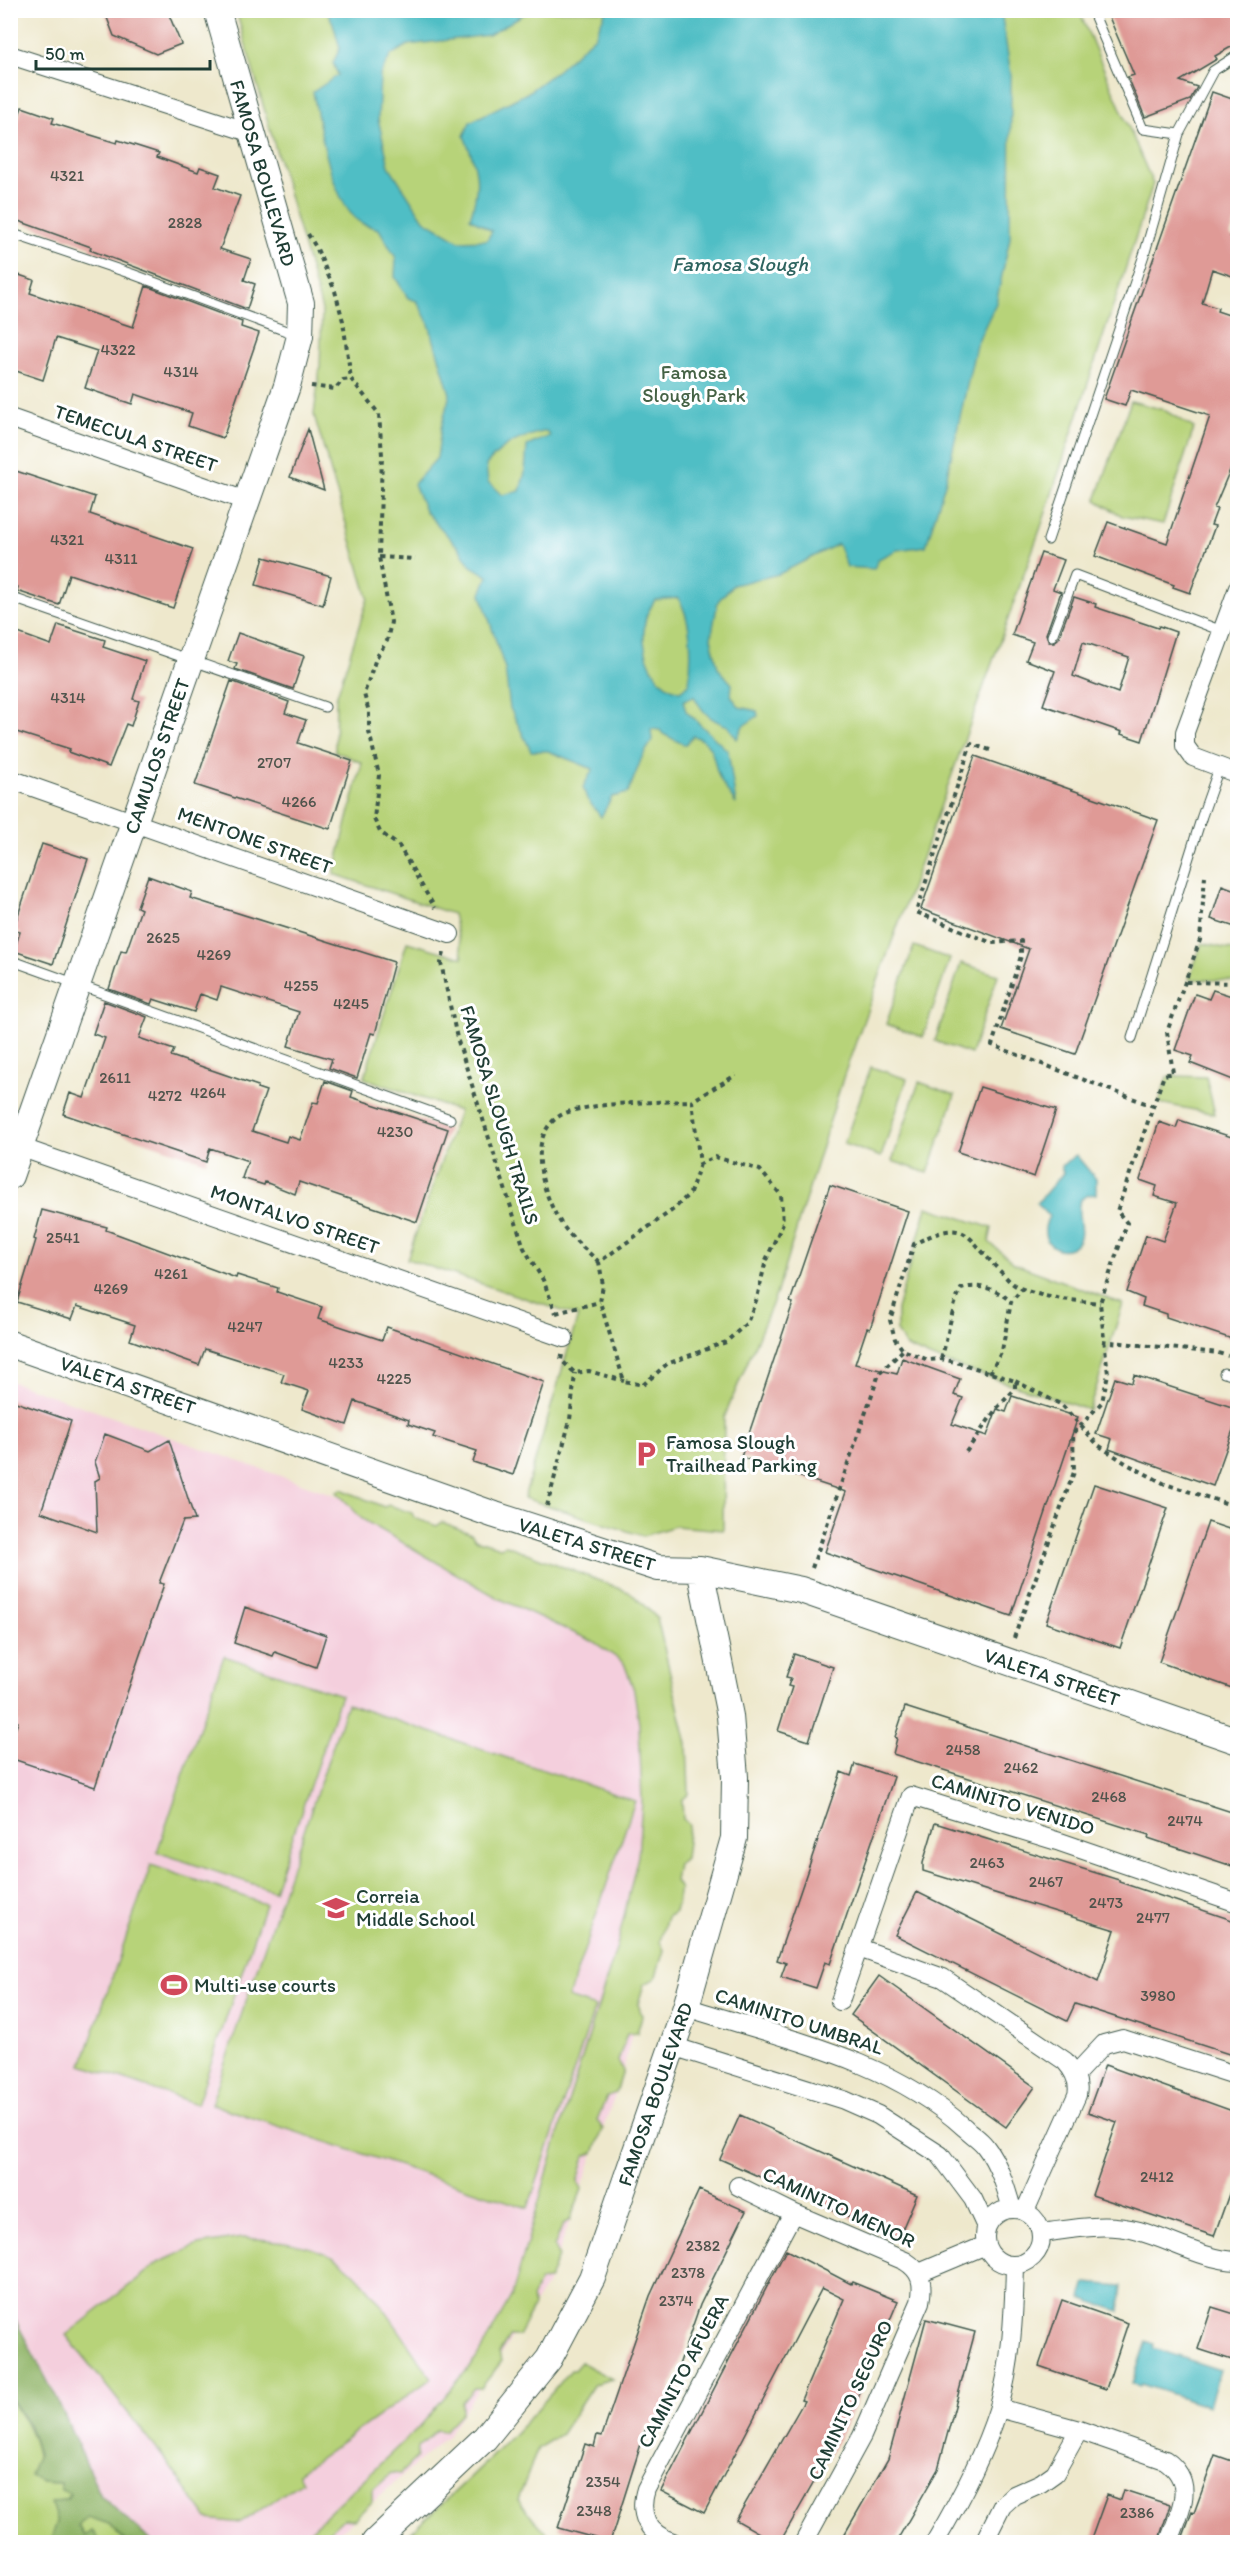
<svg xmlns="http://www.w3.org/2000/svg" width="1248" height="2553" font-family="Itim,sans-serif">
  <rect width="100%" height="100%" fill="#fff"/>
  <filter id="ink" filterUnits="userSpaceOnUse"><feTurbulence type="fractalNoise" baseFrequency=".0167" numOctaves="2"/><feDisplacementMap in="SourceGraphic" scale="12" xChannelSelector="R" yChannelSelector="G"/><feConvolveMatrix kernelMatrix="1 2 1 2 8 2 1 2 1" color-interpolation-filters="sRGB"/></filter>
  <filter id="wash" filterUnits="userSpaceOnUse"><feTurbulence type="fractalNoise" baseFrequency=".008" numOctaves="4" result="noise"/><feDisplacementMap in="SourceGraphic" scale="24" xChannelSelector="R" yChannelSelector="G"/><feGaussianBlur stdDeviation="1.35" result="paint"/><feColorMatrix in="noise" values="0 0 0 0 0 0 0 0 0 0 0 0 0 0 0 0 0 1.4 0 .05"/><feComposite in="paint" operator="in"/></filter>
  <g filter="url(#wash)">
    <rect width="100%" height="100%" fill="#eee8cc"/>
    <path fill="#f4cfdd" d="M10,1381L406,1520L643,1608L680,1832L621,2079L547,2284L448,2435L328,2542H152L101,2496L57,2399L11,2310Z"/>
    <path fill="#b7d379" stroke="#6b8856" stroke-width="1.5" d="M236,11H1079L1153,184L1042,524L844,1075L776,1295L724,1418L723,1530L675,1526L643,1536L524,1498L578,1316L407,1259L459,1111L364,1078L407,942L463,958L453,914L334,874L362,763L335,751L336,698L368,598L314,415L320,367L322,310Z
      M1131,401L1164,410L1194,428L1163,524L1122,516L1096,500Z
      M1202,943L1237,951V981L1189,979Z
      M914,946L950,959L923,1037L886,1024Z
      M961,963L998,975L971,1054L935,1041Z
      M871,1067L907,1079L881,1157L844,1144Z
      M1176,1076L1206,1077L1215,1114L1159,1103L1167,1077Z
      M919,1082L955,1095L928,1173L892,1161Z
      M927,1207L992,1228L989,1242L1015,1264L1123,1304L1089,1410L932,1358L905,1346L897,1331V1309Z
      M341,1489L384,1507L389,1505L412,1513L414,1518L437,1526L442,1522L472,1534L475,1539L500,1547L506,1545L631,1593L657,1618L687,1744L689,1794L682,1800L683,1819L689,1825L685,1858L678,1864L675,1881L680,1889L675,1912L667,1917L660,1941L664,1950L655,1979L644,1984L638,2004L642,2016L637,2033L627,2034L618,2061L623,2071L616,2093L607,2096L597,2120L603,2129L594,2153L585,2156L578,2181L582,2189L570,2220L563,2224L554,2247L558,2256L549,2280L540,2281L531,2298L534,2306L518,2336H510L499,2353L501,2362L481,2388H474L462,2402V2412L444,2431L436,2430L418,2447L417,2457L400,2474L391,2473L372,2490V2502L354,2519L343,2518L325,2535V2542H298L422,2424L476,2359L512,2295L561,2125L617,1946L638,1856L642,1802L639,1724L634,1690L624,1663L594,1642L498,1598L362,1519L337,1492Z
      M224,1656L341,1695L274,1891L157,1852Z
      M347,1704L635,1801L568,1998L595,2007L528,2208L211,2104Z
      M151,1865L265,1904L197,2104L82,2065Z
      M242,2238C276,2240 315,2243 344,2264C374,2287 408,2346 432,2378L298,2473L302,2481L241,2523L207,2519L167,2462L66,2335L158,2263L198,2245Z
      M581,2362L612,2379L594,2384L561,2434L538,2448L518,2500L553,2541L400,2542C460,2488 520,2433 571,2370H574Z
      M10,2398C32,2431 37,2443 41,2482L61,2483L71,2494L50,2542H11Z
      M88,2516L109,2524L126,2542H102L92,2531L84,2536L78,2525Z"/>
    <path fill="#91b569" stroke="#58794e" stroke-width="1.5" d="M10,2310L57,2399L101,2496L152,2542H126L109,2524L88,2517L78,2526L84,2536L92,2531L102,2542H50L57,2522L51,2503L68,2498L71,2494L61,2490L60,2483L41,2482L30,2475L38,2454L29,2426L11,2398Z"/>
    <path fill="#50bec5" stroke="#387e7c" stroke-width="1.5" fill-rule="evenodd" d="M327,11H529L489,35L408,45L391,55L380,75L378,119L389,166L424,220L459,241L487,240L492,231L470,218C481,184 478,168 464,136L470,122L527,93L558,70L595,36L606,11H1001L1011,75L1010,238L996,303L976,345L946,480L926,546L897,550L878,559L874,569L847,567L838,544L779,574L733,585L718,601L711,638L718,668L732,684L731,695L739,707L757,711L758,716L743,726L737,739L728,726C710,720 702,712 694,696L683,701L686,711L728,751L736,804C730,795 724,787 720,779C712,763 717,742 693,736L685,745L663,734L660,730L651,729L652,741L642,757L628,793L612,797L601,817L587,799L583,787L593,769L548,751H531L510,708L505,669L481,594L488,576L471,566L459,548L425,511L414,484L437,458L441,428L450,394L429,324L417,301L408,298L395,277L396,258L379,229C374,227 366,226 361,223C331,203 320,127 313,92L338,75L333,63L340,48L333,23ZM547,431L550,436L527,446L525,472L520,491L502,495L488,482L486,465C505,443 520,437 547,431ZM678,598C693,621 692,656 689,684L680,691C650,684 639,645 646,617C648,611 652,605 655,600Z
      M1076,1155L1096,1179V1194C1058,1196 1098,1236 1070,1248C1065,1250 1060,1250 1056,1248C1042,1242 1043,1228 1049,1216L1037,1203L1063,1173L1061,1166Z
      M1086,2283L1122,2286L1119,2311L1081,2298Z
      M1146,2341L1154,2344L1153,2348L1220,2370L1209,2406L1141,2384L1140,2386L1132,2384Z"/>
    <g id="blocks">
      <path fill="#df9a96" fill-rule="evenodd" d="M104,10H167L181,44L156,54L114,36Z
        M1106,10H1238V43L1215,56L1217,59L1180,81L1197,87L1190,100L1145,117L1128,77L1134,75Z
        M1212,92L1238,101V215L1230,236L1238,239V278L1212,269L1202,303L1218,308L1217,311L1238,318V451L1214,508L1217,509L1211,525L1215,526L1190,593L1173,587L1174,585L1095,556L1108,522L1167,543L1210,416L1131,390L1125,406L1104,399Z
        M22,107L54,118L52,123L117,143L118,140L159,153L157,157L198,172L200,167L220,174L215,187L240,196L220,249L251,259L244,280L255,284L247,309L90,250L91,247L10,218V141Z
        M10,272L34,280L30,293L133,327L146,286L242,322L241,327L259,333L223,438L188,426L192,413L135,394L132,404L85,388L97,351L56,338L43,380L10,369Z
        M308,429L324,490L290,477Z
        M10,469L95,497L90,514L193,549L173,608L69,574L59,605L17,591L18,587L10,585Z
        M1041,553L1064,560L1053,589L1061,592L1046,634L1049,642H1054L1058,639L1074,597L1096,604L1095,607L1158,628L1159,626L1176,632L1142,741L1121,734L1122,732L1043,705L1055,671L1026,660L1033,642L1012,635ZM1083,642L1129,657L1118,693L1073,676Z
        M264,557L331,576L323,605L256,585Z
        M58,625L105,640L103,647L145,661L133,699L139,701L131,726L126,724L109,767L68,752L70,749L10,730V630L51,645Z
        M238,633L304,656L293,689L235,669L237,664L228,661Z
        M231,681L289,702L285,713L306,720L298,743L352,761L330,829L195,785Z
        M975,756L1158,820L1075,1054L1001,1029L1029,949L921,909Z
        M42,844L88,859L53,964L14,951L20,932L13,930Z
        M148,876L192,892L190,898L394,962L375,1034L371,1033L357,1078L329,1068L332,1059L288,1046L299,1012L221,987L217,1000L200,994L194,1012L153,999L151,1004L109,989L121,951L126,952L141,909L137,907Z
        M1222,885L1238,891V928L1211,919Z
        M1213,990L1238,998V1082L1190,1063L1193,1056L1175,1050L1195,994L1209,999Z
        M104,1001L147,1017L139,1038L174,1050L171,1056L258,1086L257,1088L266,1091L252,1131L286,1142L288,1136L300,1140L313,1102L318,1103L325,1081L353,1091L351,1097L448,1129L417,1222L299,1182L295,1194L265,1182L264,1185L242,1178L248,1161L210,1148L206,1162L63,1114L70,1093L84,1098L105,1038L93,1034Z
        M980,1087L1056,1110L1034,1177L958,1152Z
        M1179,1120L1238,1139V1341L1166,1317V1314L1142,1306L1144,1299L1127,1292L1146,1235L1163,1241L1177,1203L1154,1196L1157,1186L1140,1180L1159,1122L1176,1128Z
        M830,1185L908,1211L870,1329L867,1328L855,1364L897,1374L902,1358L960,1379L954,1395L963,1398L952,1424L987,1436L997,1409L1006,1412L1012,1396L1078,1417L1011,1616L825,1552L846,1492L741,1457L793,1303L790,1302Z
        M42,1210L107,1227L106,1230L236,1278L237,1275L278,1288L277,1292L322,1307L318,1319L382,1340L387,1327L544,1382L513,1475L473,1462L477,1451L433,1437L435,1433L408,1424L409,1420L355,1401L347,1425L302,1409L309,1391L281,1382L284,1374L205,1349L199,1365L130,1340L135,1325L77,1306L72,1319L17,1302L36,1240L34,1239Z
        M1134,1375L1238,1409V1416L1213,1486L1109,1449L1112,1439L1096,1434L1115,1378L1132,1383Z
        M10,1400L71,1421L41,1512L97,1532L95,1481L100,1478L95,1462L105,1434L150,1451L169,1440L195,1520L183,1521L159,1583L164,1584L95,1787L10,1758V1744L18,1722L10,1720Z
        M1094,1484L1168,1508L1120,1648L1046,1623Z
        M1208,1522L1238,1532V1672L1232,1688L1159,1662Z
        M245,1607L326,1635L316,1667L275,1652L273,1656L234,1643Z
        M794,1654L833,1667L809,1741L778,1731L792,1687L788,1686L791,1678L786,1677Z
        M905,1707L1238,1814V1868L1148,1838L1149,1835L893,1754L897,1738L895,1737Z
        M855,1764L894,1777L830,1964L825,1962L816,1988L781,1977L786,1963L777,1960L841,1772L851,1776Z
        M935,1823L1119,1880V1882L1238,1922V2057L1075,2004L1067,2021L895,1935L917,1892L1098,1982L1115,1930L923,1871V1863Z
        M879,1976L1035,2087L1006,2127L851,2015Z
        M1105,2065L1238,2113V2169L1214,2236L1092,2195L1117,2122L1088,2112Z
        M740,2115L917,2195L898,2239L720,2159Z
        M699,2190L746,2211L700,2305L657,2428L647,2425L610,2542L558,2528L585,2444L594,2447L597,2435L602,2436L650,2296Z
        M786,2250L851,2284L852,2282L898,2301L843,2431L780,2542H775L736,2520L804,2401L801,2400L844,2299L822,2288L704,2513L661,2491Z
        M1062,2300L1128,2323L1106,2389L1039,2366Z
        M1212,2307L1238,2315V2362L1198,2349Z
        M926,2319L975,2332L938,2469L896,2542H840L888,2459Z
        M1215,2455L1238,2463V2542H1181L1192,2512L1194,2513Z
        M1124,2490L1170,2505L1158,2542H1090L1107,2495L1121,2500Z"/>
    </g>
  </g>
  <g filter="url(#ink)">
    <use href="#blocks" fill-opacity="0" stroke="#3e574b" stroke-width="1.5"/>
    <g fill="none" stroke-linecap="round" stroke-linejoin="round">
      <g stroke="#3e574b" stroke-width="11">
        <path id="lane" d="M1092,10L1143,129L1179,134L1213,71L1238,55
          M10,233L132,274L297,335
          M1048,540L1145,252L1179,134
          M10,597L325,707
          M1052,636L1075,575L1222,631
          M10,960L450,1119
          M1132,1038L1202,816L1219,768
          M1224,1373L1238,1377"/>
      </g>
      <g stroke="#3e574b" stroke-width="20">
        <path id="street" d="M10,55L252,133
          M10,418L246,501
          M1238,588L1185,732V746L1193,757L1238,774
          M10,779L450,934
          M11,1144L564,1338
          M859,1948L943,1978L1065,2061C1074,2071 1080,2082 1077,2095L1025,2211
          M840,2001L911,1796L1060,1842L1238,1903
          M686,2007C782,2038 888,2058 965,2128C971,2134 980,2139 985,2146C999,2164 1006,2188 1012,2209
          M672,2046L844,2100L878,2115L940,2155L973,2199L986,2227
          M1075,2075L1104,2044L1123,2039L1238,2076
          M738,2186L793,2213L905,2261C921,2271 924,2283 920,2302L862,2436L804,2542
          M985 2237a28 28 0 1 1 56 0a28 28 0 1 1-56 0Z
          M1041,2233C1073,2229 1106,2222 1139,2231C1171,2240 1204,2260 1238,2261
          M919,2273L986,2245
          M999,2408L1079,2430L1165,2460C1198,2483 1179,2512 1169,2542
          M673,2542C647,2534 638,2514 646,2489L793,2213
          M935,2542C960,2500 983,2457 998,2410C1012,2365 1014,2311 1015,2265
          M984,2542L1002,2506L1014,2495L1041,2483L1055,2473L1079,2430"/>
      </g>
      <g stroke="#3e574b" stroke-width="28">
        <path id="secondary" d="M10,1176L287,386L300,336L301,303L217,10
          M10,1344L495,1515L658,1568L700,1569L801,1590L1238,1741
          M375,2542L485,2438L549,2359L592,2278L686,2007L734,1838L735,1777L730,1716L700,1569"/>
      </g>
      <path stroke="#3e574b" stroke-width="4" stroke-dasharray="4.5 4.5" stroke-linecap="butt" d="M308,234L317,249L335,291L343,321L351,379L379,414L382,455L379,557L391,622L387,641L376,658L364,694L369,712V731L379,775L374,819L380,832L399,846L435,908
        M311,386L335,389L343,380L351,379
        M379,557L415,559
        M990,750L971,744L916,912L992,943L1021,941V956L992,1045L1153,1106
        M444,953L441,963L457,1038L524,1248L543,1280L556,1313
        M1186,982L1238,983
        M700,1164L690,1193L674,1209L599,1262L603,1285L600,1302L624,1381L643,1385L667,1364L726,1342L747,1323L757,1298L766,1260L783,1223L781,1195L760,1170L715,1157L700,1164L692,1101L736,1075
        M599,1262C586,1250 571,1238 561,1223C543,1196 524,1136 561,1115C585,1102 662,1102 692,1101
        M556,1313L600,1302
        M1102,1341L1218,1353L1228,1356
        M562,1355L561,1360L575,1373L589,1371L624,1381
        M941,1359C949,1335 950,1311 961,1289C978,1283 998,1289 1011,1302
        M990,1373L1002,1351L1011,1302L1022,1289
        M1015,1381L1062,1405L1098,1445L1127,1464L1165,1484L1238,1507
        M966,1452L997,1408L1015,1389V1381L960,1363L941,1359L928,1360L903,1350L895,1339L890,1320L914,1244C969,1215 965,1237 1001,1272C1006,1277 1011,1284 1018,1287C1044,1299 1072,1300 1100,1303
        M1232,1505L1238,1491
        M547,1506L570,1420L575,1373
        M812,1568L879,1374L903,1350
        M1014,1638L1074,1472L1073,1434L1102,1402L1108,1374L1100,1303L1127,1223L1117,1211L1164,1075L1173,1073L1167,1032L1200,940L1205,876"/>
      <use href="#lane" stroke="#fff" stroke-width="9"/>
      <use href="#street" stroke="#fff" stroke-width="18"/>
      <use href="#secondary" stroke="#fff" stroke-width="26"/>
    </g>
  </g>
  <defs>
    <g id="parking-bare" transform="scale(2.07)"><path d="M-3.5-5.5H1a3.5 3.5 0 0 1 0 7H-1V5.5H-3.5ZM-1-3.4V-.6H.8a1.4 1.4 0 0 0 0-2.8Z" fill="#d1495b" stroke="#fff" stroke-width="2.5" paint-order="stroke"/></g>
    <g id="school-bare" transform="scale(2.07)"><path d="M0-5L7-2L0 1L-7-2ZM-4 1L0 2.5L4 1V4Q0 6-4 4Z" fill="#d1495b" stroke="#fff" stroke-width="2.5" paint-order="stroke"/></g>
    <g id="stadium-bare" transform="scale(2.07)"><path d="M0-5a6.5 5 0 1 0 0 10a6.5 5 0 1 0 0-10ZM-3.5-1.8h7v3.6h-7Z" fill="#d1495b" stroke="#fff" stroke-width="2.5" paint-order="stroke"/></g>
  </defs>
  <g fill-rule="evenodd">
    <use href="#parking-bare" x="646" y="1454"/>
    <use href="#school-bare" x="336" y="1908"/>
    <use href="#stadium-bare" x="174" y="1985"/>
  </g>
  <g text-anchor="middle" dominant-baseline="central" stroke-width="6" stroke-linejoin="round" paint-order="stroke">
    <g font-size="16" fill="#4f544c">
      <text x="67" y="175">4321</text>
      <text x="185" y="222">2828</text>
      <text x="118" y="349">4322</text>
      <text x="181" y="371">4314</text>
      <text x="67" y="539">4321</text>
      <text x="121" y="558">4311</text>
      <text x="68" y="697">4314</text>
      <text x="274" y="762">2707</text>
      <text x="299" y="801">4266</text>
      <text x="163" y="937">2625</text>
      <text x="214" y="954">4269</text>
      <text x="301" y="985">4255</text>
      <text x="351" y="1003">4245</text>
      <text x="115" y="1077">2611</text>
      <text x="208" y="1092">4264</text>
      <text x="165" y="1095">4272</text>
      <text x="395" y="1131">4230</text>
      <text x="63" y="1237">2541</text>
      <text x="171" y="1273">4261</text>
      <text x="111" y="1288">4269</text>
      <text x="245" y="1326">4247</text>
      <text x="346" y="1362">4233</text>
      <text x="394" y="1378">4225</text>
      <text x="963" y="1749">2458</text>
      <text x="1021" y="1767">2462</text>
      <text x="1109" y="1796">2468</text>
      <text x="1185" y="1820">2474</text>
      <text x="987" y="1862">2463</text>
      <text x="1046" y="1881">2467</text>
      <text x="1106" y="1902">2473</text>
      <text x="1153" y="1917">2477</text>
      <text x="1158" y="1995">3980</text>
      <text x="1157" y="2176">2412</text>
      <text x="703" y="2245">2382</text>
      <text x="688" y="2272">2378</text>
      <text x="676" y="2300">2374</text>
      <text x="603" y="2481">2354</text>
      <text x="594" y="2510">2348</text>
      <text x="1137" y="2512">2386</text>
    </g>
    <g font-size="20" fill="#1f3d34" stroke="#fff">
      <text transform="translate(263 173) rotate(74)">FAMOSA BOULEVARD</text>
      <text transform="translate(136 438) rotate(19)">TEMECULA STREET</text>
      <text transform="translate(157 756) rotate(-71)">CAMULOS STREET</text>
      <text transform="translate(255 840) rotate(20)">MENTONE STREET</text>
      <text transform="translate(500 1115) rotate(73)">FAMOSA SLOUGH TRAILS</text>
      <text transform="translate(295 1219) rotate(19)">MONTALVO STREET</text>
      <text transform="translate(128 1385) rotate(19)">VALETA STREET</text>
      <text transform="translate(587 1544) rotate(17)">VALETA STREET</text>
      <text transform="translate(1052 1677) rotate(19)">VALETA STREET</text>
      <text transform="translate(1013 1804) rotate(17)">CAMINITO VENIDO</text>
      <text transform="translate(799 2021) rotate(18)">CAMINITO UMBRAL</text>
      <text transform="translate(655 2094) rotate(-71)">FAMOSA BOULEVARD</text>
      <text transform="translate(839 2207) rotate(25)">CAMINITO MENOR</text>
      <text transform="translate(683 2371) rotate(-62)">CAMINITO AFUERA</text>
      <text transform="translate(850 2400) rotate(-65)">CAMINITO SEGURO</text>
    </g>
    <g font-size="20" fill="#456245" stroke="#fff">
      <text x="694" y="372">Famosa<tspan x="694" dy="23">Slough Park</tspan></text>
    </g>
    <g font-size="20" fill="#1f3d34" stroke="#fff" text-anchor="start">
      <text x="666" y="1442">Famosa Slough<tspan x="666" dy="23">Trailhead Parking</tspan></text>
      <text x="356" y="1896">Correia<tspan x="356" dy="23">Middle School</tspan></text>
      <text x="194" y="1985">Multi-use courts</text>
    </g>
    <g font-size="21" font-style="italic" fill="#2e6460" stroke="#fff">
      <text x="740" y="263">Famosa Slough</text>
    </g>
  </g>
  <rect width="1248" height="2553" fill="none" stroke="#fff" stroke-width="36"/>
  <path d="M36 60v9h174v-9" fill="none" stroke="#1f3d34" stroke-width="3"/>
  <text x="45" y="60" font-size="18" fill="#1f3d34" stroke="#ffffff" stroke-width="4.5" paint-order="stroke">50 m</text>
</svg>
